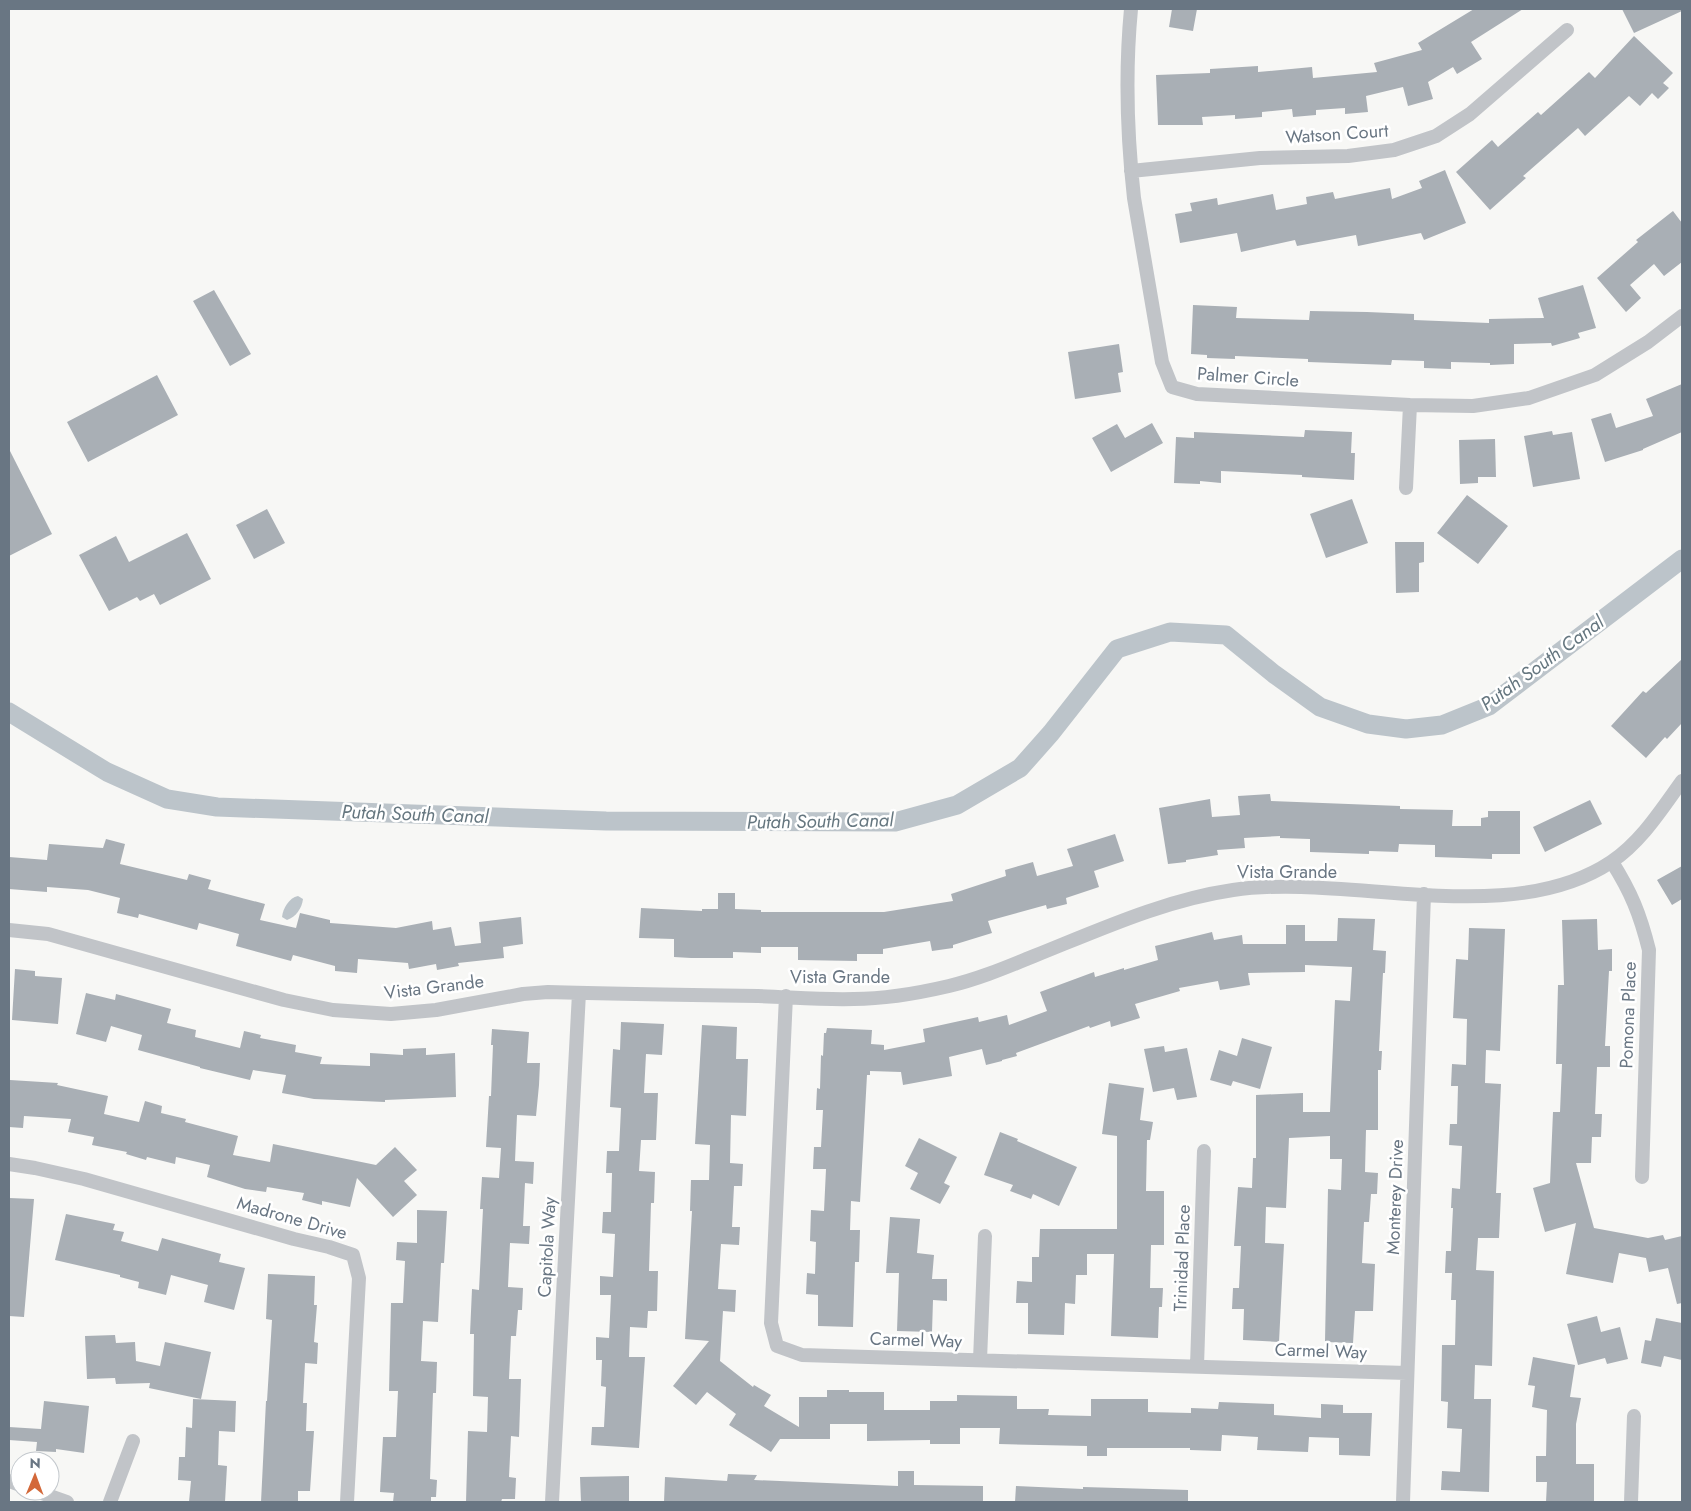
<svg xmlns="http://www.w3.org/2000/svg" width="1691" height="1511" font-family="Jost,sans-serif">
  <rect width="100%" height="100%" fill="#f7f7f5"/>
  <path fill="#bcc4ca" d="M298,896L303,899C302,908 296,917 287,920L282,917C283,908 289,898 298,896Z"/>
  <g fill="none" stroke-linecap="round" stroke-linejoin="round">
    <path stroke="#bcc4ca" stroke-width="19" d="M9,712L107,772L167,799L217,807L606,821L895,822L957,805L1020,768L1051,733L1117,649L1170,632L1226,635L1274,674L1320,707L1368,724L1406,729L1442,725L1489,706L1682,559"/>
  </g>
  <path fill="#a9afb5" d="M1172,9H1197L1193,31L1169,27Z
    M1474,9H1523L1471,42L1482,59L1457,74L1453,67L1428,82L1433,99L1408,106L1403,87L1366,96L1368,112L1345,114V108L1316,110V115L1293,117L1292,109L1262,112V117L1235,119V115L1202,117L1203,125H1158L1156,75L1210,73V69L1258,66V72L1312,67L1313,78L1377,72L1374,63L1422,50L1418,43Z
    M1622,9H1682V11L1634,33Z
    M1634,36L1673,73L1663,83L1669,88L1658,99L1652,93L1640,106L1629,96L1585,136L1578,128L1523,176L1526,178L1490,210L1456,172L1492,140L1498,147L1538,112L1541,115L1589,72L1595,78Z
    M1445,170L1466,223L1424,240L1421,233L1358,246L1356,235L1297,246L1295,240L1241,252L1237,233L1180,243L1175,214L1192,211L1190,203L1217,198L1218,205L1273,194L1276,210L1307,204L1306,197L1333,192L1335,199L1390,188L1392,199L1422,188L1419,181Z
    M1673,211L1682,223V262L1664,276L1654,264L1630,285L1641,298L1626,312L1597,278L1638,242L1636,240Z
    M1583,285L1596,328L1578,333L1580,338L1552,346L1551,343L1514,344V364L1490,365V363L1451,362V369L1424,368V361L1392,360L1391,365L1308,362V359L1235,356V359L1207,358V355L1191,354L1193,305L1237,307L1236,318L1309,320L1310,311L1367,312L1414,314V320L1489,323V319L1544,318L1538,298Z
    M214,290L251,354L230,366L193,301Z
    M1119,344L1123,372L1118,373L1121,392L1075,399L1068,352Z
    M157,375L178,415L88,462L67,422Z
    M1682,384V432L1643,449V450L1605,462L1591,419L1611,413L1616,428L1653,416L1646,399Z
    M1152,423L1163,443L1111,472L1092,438L1117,424L1125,438Z
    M1305,430L1352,432L1351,453H1355L1354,480L1302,477V475L1221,471V483L1200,481V484L1174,483L1176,437L1194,438V432L1304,437Z
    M1552,431L1553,435L1572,432L1580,479L1533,487L1524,436Z
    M1495,439L1496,477H1478V483L1460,484L1459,440Z
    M9,449L52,534L9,556Z
    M1467,495L1508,526L1478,564L1437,533Z
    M1352,499L1368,543L1326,558L1310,514Z
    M267,509L285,543L254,559L236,525Z
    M187,533L211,579L160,605L154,594L140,601L137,597L109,611L79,555L116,536L129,562Z
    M1395,542H1424V562L1419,563V592L1396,593Z
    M1682,659V723L1667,739L1665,737L1646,758L1611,726L1643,691L1646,693Z
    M1270,794L1271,801L1400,806V809L1453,810L1452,826H1481V818L1488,817V811H1520V854H1492V859L1435,857V845L1399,844L1398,852L1369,851V854L1310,852V839L1280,838V836L1244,838L1245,848L1217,850L1218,855L1186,860V862L1168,864L1159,808L1210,799L1212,817L1240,815L1238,796Z
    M1590,800L1602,824L1545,852L1533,827Z
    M1115,834L1124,861L1094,871L1099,887L1066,898L1067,904L1047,909L1046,905L988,921L992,933L953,945V948L932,951L930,941L883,949V954H857V961L798,960V947H761V953L733,952V958H691L674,957V939L639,938L641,908L702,911V909H718V893H735V909L761,910V912H884L953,901L951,894L1006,876L1005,870L1033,862L1037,876L1073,866L1067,849Z
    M106,839L125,844L120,864L187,880L189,874L211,880L208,889L265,904L260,920L296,928L300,913L330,920V923L396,928L432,921L433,930L451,927L455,946L481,943L479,922L521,917L523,944L503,947L504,958L458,963L459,966L437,970L436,964L409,969L408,963L358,959L357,973L335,971V966L293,955L291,961L236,946L239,934L199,923L197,930L139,914L138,918L117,913L120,898L88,890L47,887V892L9,889V857L47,860L49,844L103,848Z
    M1682,866V899L1672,905L1657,880Z
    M1338,918L1375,919L1373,950L1386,951L1385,973H1383L1379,1051H1382L1381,1070H1378V1130H1366L1365,1172L1378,1173L1377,1194H1371L1369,1222H1364L1362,1263L1375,1264L1373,1311H1355L1353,1343L1325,1342L1328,1189L1341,1190L1342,1159H1330V1136L1289,1138L1286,1208L1266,1207L1265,1243L1284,1244L1279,1342L1243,1340L1244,1309H1232L1233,1288H1239L1241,1246H1234L1238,1187L1252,1188L1253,1158H1256V1095L1303,1093V1112H1330L1335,1000L1350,1001L1352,967L1305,965V972L1248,973L1250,985L1220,990L1218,981L1179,988L1180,991L1135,1004L1140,1018L1111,1027L1110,1021L1090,1028L1089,1026L1016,1053L1017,1056L1002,1060V1061L986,1065L982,1049L949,1057L952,1076L903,1085L901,1072L870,1071V1075H867L860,1202L851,1201L850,1230H860L859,1262H855L853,1327L818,1326V1295L806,1294L807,1273L815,1274L816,1242L810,1241L811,1210L824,1211L826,1169H813L814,1147H821L823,1110H816L817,1088L820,1089L821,1055L823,1056L824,1033H826L827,1028L872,1030L871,1044L884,1045V1050L925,1042L923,1029L978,1017L979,1022L1007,1015L1009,1025L1047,1011L1040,992L1094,972L1095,977L1124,968V970L1158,960L1155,946L1212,932L1214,940L1242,935L1243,944H1286V925H1305V941H1337Z
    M1597,919L1598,950L1612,949V971H1609L1605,1046H1610V1067H1597L1595,1114H1602L1601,1137H1592L1591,1163H1576L1594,1228L1648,1238L1663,1235L1665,1240L1682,1236V1303L1677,1304L1668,1268L1649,1272L1646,1258L1619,1253L1613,1283L1566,1274L1576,1223L1545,1232L1533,1188L1550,1183L1553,1112H1560L1562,1064H1556L1558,985H1564L1562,920Z
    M1469,928L1505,929L1500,1051L1486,1050L1485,1083L1501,1084L1496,1193H1501L1499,1238H1478L1476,1270L1494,1271L1492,1366L1475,1365L1474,1399H1491L1489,1492L1441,1490L1442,1471L1460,1472L1462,1429L1447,1428L1448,1402L1441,1401L1442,1345H1455L1456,1300H1451L1452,1273H1445L1446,1251H1451L1453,1208H1451L1452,1188L1460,1189L1462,1146L1449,1145L1450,1124H1457L1458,1086H1451L1452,1064L1466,1065L1467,1019L1453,1018L1456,959L1468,960Z
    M15,969L35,971V976L62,978L58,1024L12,1020Z
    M86,993L115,1000L116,994L171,1009L167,1023L196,1030L195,1037L240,1048L244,1031L261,1035L260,1038L296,1045L295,1052L322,1057L320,1064L370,1066V1053L403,1055V1049L426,1048V1055L455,1053L456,1097L385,1100V1102L314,1099L282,1093L286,1075L253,1070L250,1080L200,1068V1067L138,1050L142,1035L111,1026L106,1042L76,1034Z
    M621,1022L664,1024L662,1055L646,1054L644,1093H658L656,1140H641L639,1171L655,1172L654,1203H651L649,1271H658L657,1311H648L647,1328L630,1327L629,1357H645L639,1448L591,1445L592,1427H604L606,1387L601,1386L602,1360H596V1337L609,1338L611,1295H600V1276L613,1277L615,1234L602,1233L603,1212H611L612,1173H606L607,1151H619L621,1108L610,1107L613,1049L620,1050Z
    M702,1025L737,1027L736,1059H748L746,1116L731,1115L730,1163L743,1164L742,1186H734L732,1227H740L739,1245L721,1244L718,1289L736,1290L735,1312L723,1311L720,1361L753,1387L754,1385L771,1395L764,1406L799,1427V1397H827V1390H849V1392H884V1410H930V1401H957V1395L1017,1396V1409H1049L1048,1415L1091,1416V1399H1148V1412L1191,1413V1408L1218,1409L1219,1402L1274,1404V1415L1321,1418V1404L1343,1405V1413H1372L1370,1456L1339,1455V1438L1309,1437L1308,1452L1257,1450L1258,1437L1222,1435L1221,1451L1190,1450V1448H1107V1456H1087V1446L999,1444L1000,1428H960V1444H930V1440L867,1441V1424H830V1439H780L771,1452L729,1425L736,1414L707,1392L696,1405L673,1386L709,1341L685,1339L692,1211H690L691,1180H709L710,1145L695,1144Z
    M492,1029L529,1032L527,1063H540L539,1085L536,1116L517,1115L515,1161L534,1162L533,1184L525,1183L523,1226H530L529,1244L510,1243L508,1287L523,1288L522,1310H518L516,1336H511L509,1379H521L519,1437L511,1436L509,1477L516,1478L515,1499H502L501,1502H466L468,1431L487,1432L488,1397L473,1396L474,1334H470L472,1289L479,1290L483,1209H480L482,1177L499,1178L501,1148L486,1147L489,1096H491L493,1045H491Z
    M1242,1038L1272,1047L1260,1089L1233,1081L1231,1086L1210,1080L1219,1050L1237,1056Z
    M1164,1046L1165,1052L1187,1048L1197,1097L1177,1100L1174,1088L1153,1092L1144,1049Z
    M10,1080L58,1083L57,1085L108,1096L104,1114L139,1122L145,1101L162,1106L161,1113L186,1119L185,1122L238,1136L233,1155L270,1162L273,1144L376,1165L395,1147L417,1170L404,1181L417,1195L393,1217L357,1178L350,1207L322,1201V1205L302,1200L304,1193L267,1187L266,1192L245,1189L207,1177L210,1165L176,1157L175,1164L147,1157L146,1160L126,1154L127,1152L92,1145L94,1137L68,1132L71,1119L24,1116L23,1128L9,1127Z
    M1109,1083L1144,1088L1140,1120L1153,1122L1150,1140H1147L1146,1191H1164V1245H1151L1150,1288H1163L1162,1307H1159L1158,1338L1111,1336L1114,1254H1087V1275H1076L1075,1304L1065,1303L1064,1335L1028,1334V1303H1016L1017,1281L1032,1282V1257H1039L1040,1229H1117V1136L1102,1134Z
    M1000,1132L1018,1139L1017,1141L1077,1167L1059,1206L1033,1194L1031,1199L1010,1191L1013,1185L984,1175Z
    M919,1138L957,1157L944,1183L950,1186L940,1204L910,1189L918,1173L905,1166Z
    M9,1198L34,1199L24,1317L9,1316Z
    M417,1210L447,1211L444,1263H441L438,1322L423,1321L421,1361L437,1362L436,1393H433L430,1479L437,1480L436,1497H431V1502H393L394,1493L380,1492L383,1437H396L398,1391H389L391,1303H403L405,1261L396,1260L397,1242L417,1243Z
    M66,1214L115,1224L113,1230L124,1232L121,1241L158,1251L162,1238L221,1254L219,1262L245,1268L234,1310L204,1302L208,1285L171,1275L166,1295L138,1288L139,1282L120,1277V1275L55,1260Z
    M890,1217L920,1219L917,1253L934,1255L932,1279H947V1301L933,1300L932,1332L897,1331L899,1273H886Z
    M268,1274L315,1276L314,1305H317L314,1342L318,1343L317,1364L305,1363L303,1403H307L306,1431H314L310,1491H298V1502H261L266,1401H267L272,1320L266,1319Z
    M1597,1316L1601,1332L1620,1327L1628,1359L1607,1364L1605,1358L1578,1365L1567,1324Z
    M1656,1318L1682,1323V1360L1664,1356L1661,1367L1641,1363L1645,1340L1651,1341Z
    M115,1335L116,1343L135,1342L136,1361L160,1366L165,1342L211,1352L201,1399L149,1388L150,1383L116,1384L115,1378L87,1379L85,1336Z
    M1533,1357L1575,1365L1570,1397L1581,1398L1576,1424V1464H1594V1502H1546L1547,1482H1536V1456H1546L1547,1410L1532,1407L1535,1386L1528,1385Z
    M193,1399L236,1401L235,1432L219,1431L218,1465L227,1466L225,1502H189L191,1481L178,1480L179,1457H185L186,1427L192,1428Z
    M44,1401L89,1406L84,1453L56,1449V1452L36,1451L37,1442L9,1440V1427L41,1429Z
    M898,1471H914V1485L983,1486V1502H664L665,1477L727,1481L728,1474L757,1475L754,1480L898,1486Z
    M629,1476V1502H581L580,1477Z
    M1016,1486L1083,1489V1487L1188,1490V1502H1015Z"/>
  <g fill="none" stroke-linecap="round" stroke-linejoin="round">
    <path stroke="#c1c4c8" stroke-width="14" d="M1131,9C1125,72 1127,135 1134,198L1162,362L1172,387L1197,394L1410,405L1473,406L1529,398L1595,375L1648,342L1682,316
      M1131,171L1260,158L1348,156L1394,150L1436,136L1470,114L1567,30
      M1406,488L1410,405
      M1612,862C1631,892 1640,914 1649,950L1642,1177
      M9,930L48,934L284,1000L333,1010L391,1014L436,1010L523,994L548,992C618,994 688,995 758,996C790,997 822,1000 854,999C886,999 919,993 949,986C979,979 1007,967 1034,956C1099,930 1164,900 1233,890C1349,873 1509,930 1611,862C1641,842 1661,810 1682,781
      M786,996L771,1323L777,1346L802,1355L1407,1373
      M9,1164L35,1168L84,1179L294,1239L329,1247L353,1255L359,1278L347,1502
      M980,1360L985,1236
      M1197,1366L1204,1151
      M9,1481L20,1485
      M36,1491L67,1502
      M110,1502L133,1441
      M552,1502L579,993
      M1403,1502L1424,894
      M1631,1502L1634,1416"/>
  </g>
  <g text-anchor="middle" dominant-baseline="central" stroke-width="5" stroke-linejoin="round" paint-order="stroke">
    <g font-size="18" fill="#697683" stroke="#fff">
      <text transform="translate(1337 134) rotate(-4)">Watson Court</text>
      <text transform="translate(1248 377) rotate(4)">Palmer Circle</text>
      <text x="1287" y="872">Vista Grande</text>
      <text x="840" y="977">Vista Grande</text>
      <text transform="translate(434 987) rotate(-7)">Vista Grande</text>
      <text transform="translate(1628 1015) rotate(-88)">Pomona Place</text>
      <text transform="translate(1395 1197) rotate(-88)">Monterey Drive</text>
      <text transform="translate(292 1218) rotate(16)">Madrone Drive</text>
      <text transform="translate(547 1247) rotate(-87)">Capitola Way</text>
      <text transform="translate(1182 1258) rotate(-88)">Trinidad Place</text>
      <text transform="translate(916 1340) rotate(2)">Carmel Way</text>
      <text transform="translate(1321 1351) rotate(2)">Carmel Way</text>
    </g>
    <g font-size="19" font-style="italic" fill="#65767f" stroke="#fff">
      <text transform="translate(1542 663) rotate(-36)">Putah South Canal</text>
      <text transform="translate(415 814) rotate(2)">Putah South Canal</text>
      <text transform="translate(820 821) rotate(-1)">Putah South Canal</text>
    </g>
  </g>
  <rect width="1691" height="1511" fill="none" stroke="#697683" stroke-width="20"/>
  <g transform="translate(35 1476) rotate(1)"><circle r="24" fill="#ffffff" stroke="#c3c8cd"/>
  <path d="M0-4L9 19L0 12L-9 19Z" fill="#d36839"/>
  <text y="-8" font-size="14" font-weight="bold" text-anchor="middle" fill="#697683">N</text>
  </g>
</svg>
